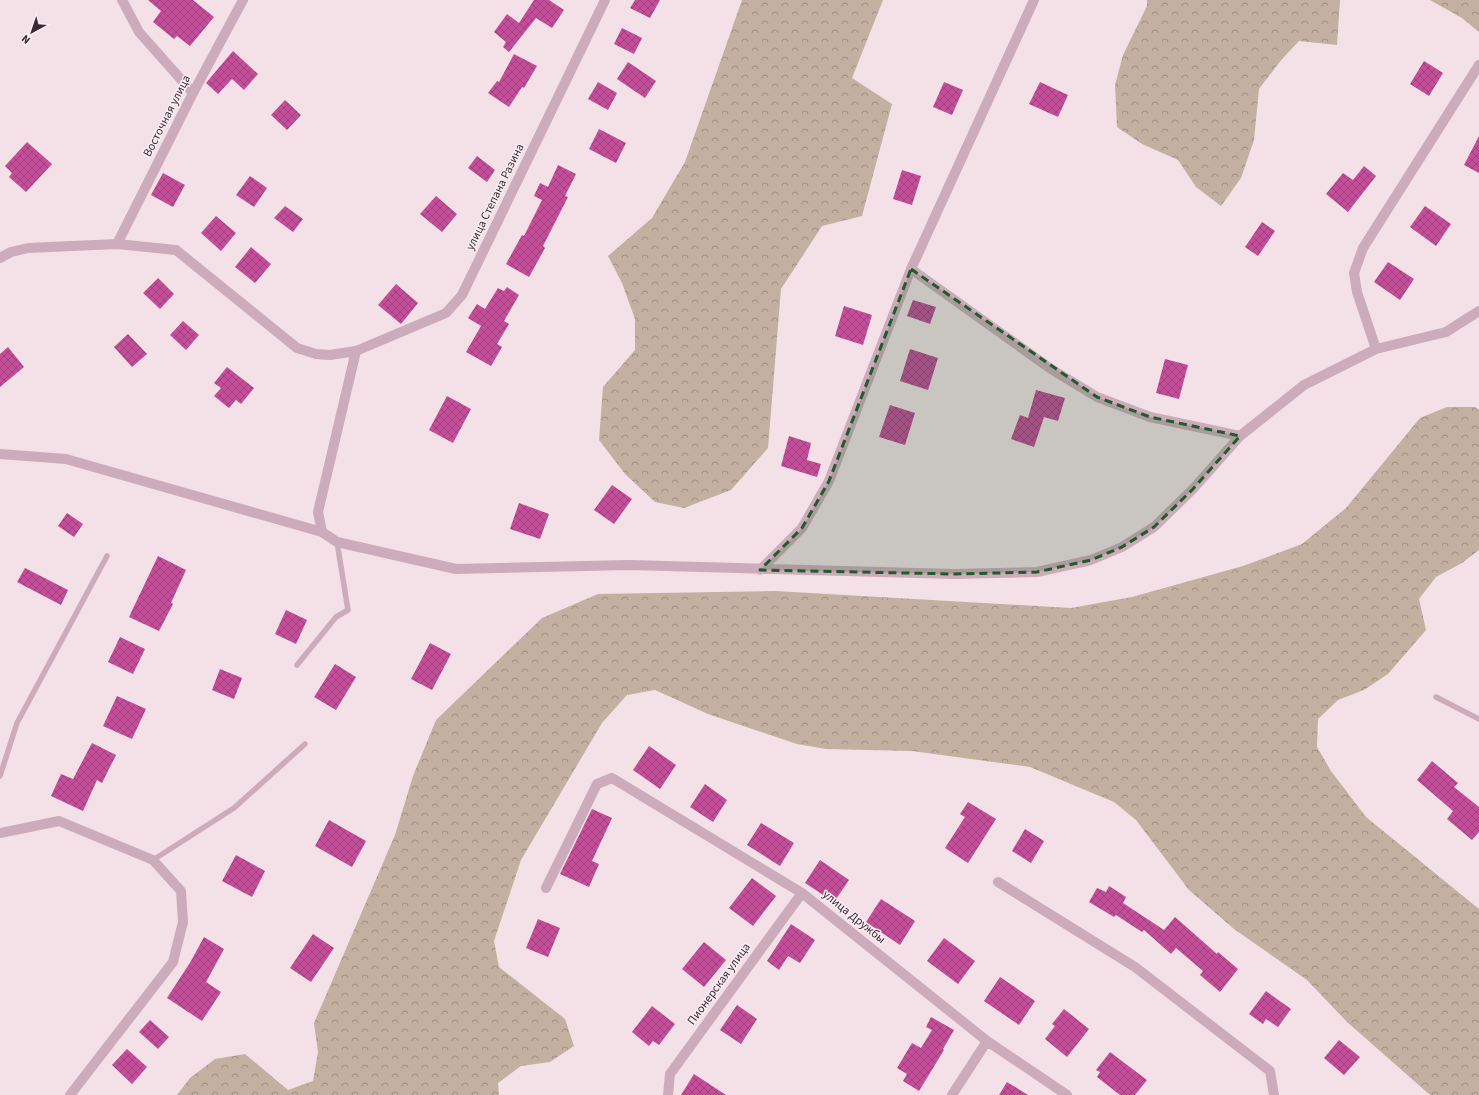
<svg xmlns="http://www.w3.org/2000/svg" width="1479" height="1095" font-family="'Source Sans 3',sans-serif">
  <defs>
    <pattern id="forest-crowns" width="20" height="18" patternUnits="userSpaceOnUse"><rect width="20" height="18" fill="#c3b0a0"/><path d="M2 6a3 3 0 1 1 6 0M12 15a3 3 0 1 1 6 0" fill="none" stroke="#9f8f83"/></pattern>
    <pattern id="building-cross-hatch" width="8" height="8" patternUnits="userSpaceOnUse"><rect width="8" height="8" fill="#c44e9a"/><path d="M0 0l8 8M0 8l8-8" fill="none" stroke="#a0417e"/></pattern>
  </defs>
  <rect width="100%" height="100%" fill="#f3e1e7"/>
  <path fill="url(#forest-crowns)" d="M742,0H883L852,78L892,104L862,216L822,226L781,289L768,448L731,490L684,508L655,502L625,474L599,440L603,387L635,350V319L622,283L608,256L652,218L685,162Z
    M1147,0H1340L1337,45L1299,41L1282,59L1259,89L1254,140L1241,178L1221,206L1196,187L1178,160L1142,144L1117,127L1115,85L1123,55L1147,6Z
    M1430,0H1479V32L1462,18Z
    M1447,407H1475L1479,410V550L1462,563L1436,577L1419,599L1426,630L1388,674L1364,690L1338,700L1318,719L1317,747L1331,771L1366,817L1479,909V1095H1430L1347,1022L1307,980L1234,929L1189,890L1136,820L1114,802L1030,767L912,751L826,749L797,744L708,714L655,690L627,695L602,723L521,860L494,941L499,967L565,1019L574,1046L550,1062L521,1066L498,1083L499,1095H177L190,1078L215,1059L245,1054L288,1090L313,1081L318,1052L314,1023L395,835L413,776L436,720L542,618L598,594L775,591L1071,608L1132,597L1243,566L1302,544L1346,508L1420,418Z"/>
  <path fill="url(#building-cross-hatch)" d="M148,0H193L214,17L190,46L177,36L174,39L153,22L161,11Z
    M534,0H549L564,10L552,28L536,18L509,52L503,47L506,42L494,32L507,14L519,23Z
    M635,0H660L650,18L630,8Z
    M622,28L642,38L634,54L614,44Z
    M233,51L258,74L244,90L232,79L218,94L206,83Z
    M514,54L537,66L524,88L522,87L509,107L488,93L497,81L499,82Z
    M1424,61L1443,73L1429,96L1410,84Z
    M628,62L656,81L645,98L617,79Z
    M598,82L617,93L608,110L588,99Z
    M944,82L963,90L952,115L933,107Z
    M1040,82L1068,95L1058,117L1029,104Z
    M285,100L301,115L287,130L271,115Z
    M599,129L626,143L616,163L589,149Z
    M1479,136V173L1464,165Z
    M27,142L52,164L26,192L9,177L12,173L5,166Z
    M477,156L495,170L487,182L468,168Z
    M558,165L576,174L565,196L568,197L543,246L545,248L529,277L506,264L522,235L524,236L542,200L534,196L540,183L548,187Z
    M1364,166L1376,176L1348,212L1326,194L1343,173L1353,180Z
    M902,170L921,176L912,205L893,199Z
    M163,173L185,185L173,207L151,195Z
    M250,176L267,188L254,207L236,195Z
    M436,196L457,214L442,232L420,214Z
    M285,206L303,219L293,232L274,218Z
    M1425,206L1451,224L1436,246L1410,227Z
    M216,216L236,233L221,251L201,233Z
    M1262,222L1275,231L1258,256L1245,247Z
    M251,247L271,264L255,283L235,267Z
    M1388,262L1414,279L1400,300L1374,282Z
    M158,278L174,294L160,309L143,293Z
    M396,284L418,303L401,324L378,305Z
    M507,287L519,295L504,321L509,324L497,344L502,347L491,366L466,352L481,326L468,318L477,304L485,309L498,288L504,291Z
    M913,300L936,307L930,324L907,316Z
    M844,306L872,315L863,345L835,336Z
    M183,321L199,335L186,350L170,335Z
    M128,334L147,354L132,367L114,347Z
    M8,347L24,367L0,387V354Z
    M910,349L938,358L928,390L900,381Z
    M1165,359L1188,365L1179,399L1156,393Z
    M227,367L254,388L241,404L236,400L229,408L214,396L221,388L214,383Z
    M1036,390L1065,398L1058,421L1044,417L1034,447L1011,439L1020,415L1028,418Z
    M447,396L471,409L453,443L429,430Z
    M890,405L915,413L905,445L879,437Z
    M789,436L811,443L807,460L821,464L817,477L781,466Z
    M612,485L632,499L614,524L594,510Z
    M519,503L549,514L540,539L510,529Z
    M67,513L83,524L74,537L58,526Z
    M158,556L186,570L171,603L173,604L159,631L129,617Z
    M25,568L68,590L61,605L17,582Z
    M286,610L307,620L296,644L275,634Z
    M120,637L145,649L133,674L108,662Z
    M430,643L451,654L432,690L411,679Z
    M335,664L356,677L336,710L314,697Z
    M220,669L242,678L234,699L212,690Z
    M117,696L146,709L132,739L103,726Z
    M92,743L116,755L102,783L97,780L83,811L51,796L61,774L73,779Z
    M649,746L676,765L660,789L633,770Z
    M1432,761L1458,783L1454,787L1479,807V832L1472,840L1447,819L1453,811L1417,780Z
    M705,784L727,800L713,822L690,807Z
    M968,802L996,819L968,863L945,848L965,817L960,814Z
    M592,809L612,818L592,861L599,864L589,887L560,874Z
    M329,820L366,841L352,867L315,846Z
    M761,823L794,843L780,866L747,845Z
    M1025,829L1044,841L1031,863L1012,851Z
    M236,855L265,871L252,897L222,881Z
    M820,860L849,880L834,902L805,883Z
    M752,878L776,896L753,926L729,908Z
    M1109,886L1126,897L1123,903L1164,930L1175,917L1217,954L1218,952L1238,969L1220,992L1200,975L1203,971L1176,948L1171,954L1144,930L1142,932L1116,915L1114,917L1089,902L1097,888L1106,892Z
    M881,899L915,921L900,945L866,922Z
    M538,919L560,928L548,957L526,948Z
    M791,924L815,940L800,963L788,956L779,970L767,961Z
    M313,934L334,948L311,982L290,968Z
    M204,937L224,949L206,982L221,992L202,1021L167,998L191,961Z
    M944,938L975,961L958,984L927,961Z
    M704,942L726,960L704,987L682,969Z
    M1000,977L1035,1001L1019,1025L984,1001Z
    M1266,991L1291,1009L1278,1027L1266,1019L1263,1024L1249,1014Z
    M737,1005L757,1019L741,1044L720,1030Z
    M652,1006L675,1024L659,1045L653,1041L649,1046L632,1032Z
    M1064,1009L1089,1029L1067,1057L1045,1039L1055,1026L1052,1024Z
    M931,1017L954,1030L943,1049L944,1050L919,1091L903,1081L907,1074L897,1068L912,1043L921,1048L932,1030L926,1027Z
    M150,1020L169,1037L158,1049L139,1032Z
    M1339,1040L1360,1057L1344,1075L1324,1058Z
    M127,1049L147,1067L132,1084L112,1065Z
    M1110,1052L1147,1080L1135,1095H1120L1097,1077L1100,1072L1096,1070Z
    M694,1074L726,1095H681Z
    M1007,1082L1028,1095H999Z"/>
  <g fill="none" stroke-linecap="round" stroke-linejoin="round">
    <path stroke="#ccacba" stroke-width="5.5" d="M297,665L336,617L348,610L337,542
      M1436,697L1479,719
      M0,776L17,723L107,556
      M153,860L234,808L305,744"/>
    <path stroke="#ccacba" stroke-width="10" d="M122,0L139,32L193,93
      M117,244L193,93L243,0
      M0,258L11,252L28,248L117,244L176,250L297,348L316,354L330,355L356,351L446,313L462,295L605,0
      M911,269L1051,369L1097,397L1150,417L1240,436
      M1376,349L1357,292L1354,273L1363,248L1479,65
      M356,351L318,512L322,532L337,542L456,569L629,565L954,574L1037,572L1091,560L1122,547L1154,527L1193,489L1240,436L1304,385L1376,349L1446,332L1479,311
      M0,454L66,459L322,532
      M760,570L802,528L829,481L911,269L1034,0
      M0,833L59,821L153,860L181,891L183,922L173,962L70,1095
      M998,882L1135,967L1270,1071L1274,1095
      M546,888L597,784L612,778L802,893L987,1041L1067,1095
      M668,1095L670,1074L802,893
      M952,1095L987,1041"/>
  </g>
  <path fill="#215b2b" fill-opacity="0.2" stroke="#215b2b" stroke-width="3" stroke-dasharray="8 5" stroke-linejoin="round" d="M911,269L1097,397L1150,417L1240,436L1193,489L1154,527L1122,547L1091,560L1037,572L954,574L760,570L802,528L829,481Z"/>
  <g text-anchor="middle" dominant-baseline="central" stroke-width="3" stroke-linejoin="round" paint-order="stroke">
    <g font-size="12" fill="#3a2b33" stroke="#faedf2">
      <text transform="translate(167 116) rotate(-63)">Восточная улица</text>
      <text transform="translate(495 197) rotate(-64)">улица Степана Разина</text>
      <text transform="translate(854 917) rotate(39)">улица Дружбы</text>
      <text transform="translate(719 984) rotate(-54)">Пионерская улица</text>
    </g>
  </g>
  <g transform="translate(32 32) rotate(220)" stroke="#faedf2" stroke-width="3" paint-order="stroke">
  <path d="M0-3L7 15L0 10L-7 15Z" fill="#3a2b33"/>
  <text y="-6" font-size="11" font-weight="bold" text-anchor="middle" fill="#3a2b33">N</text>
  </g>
</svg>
